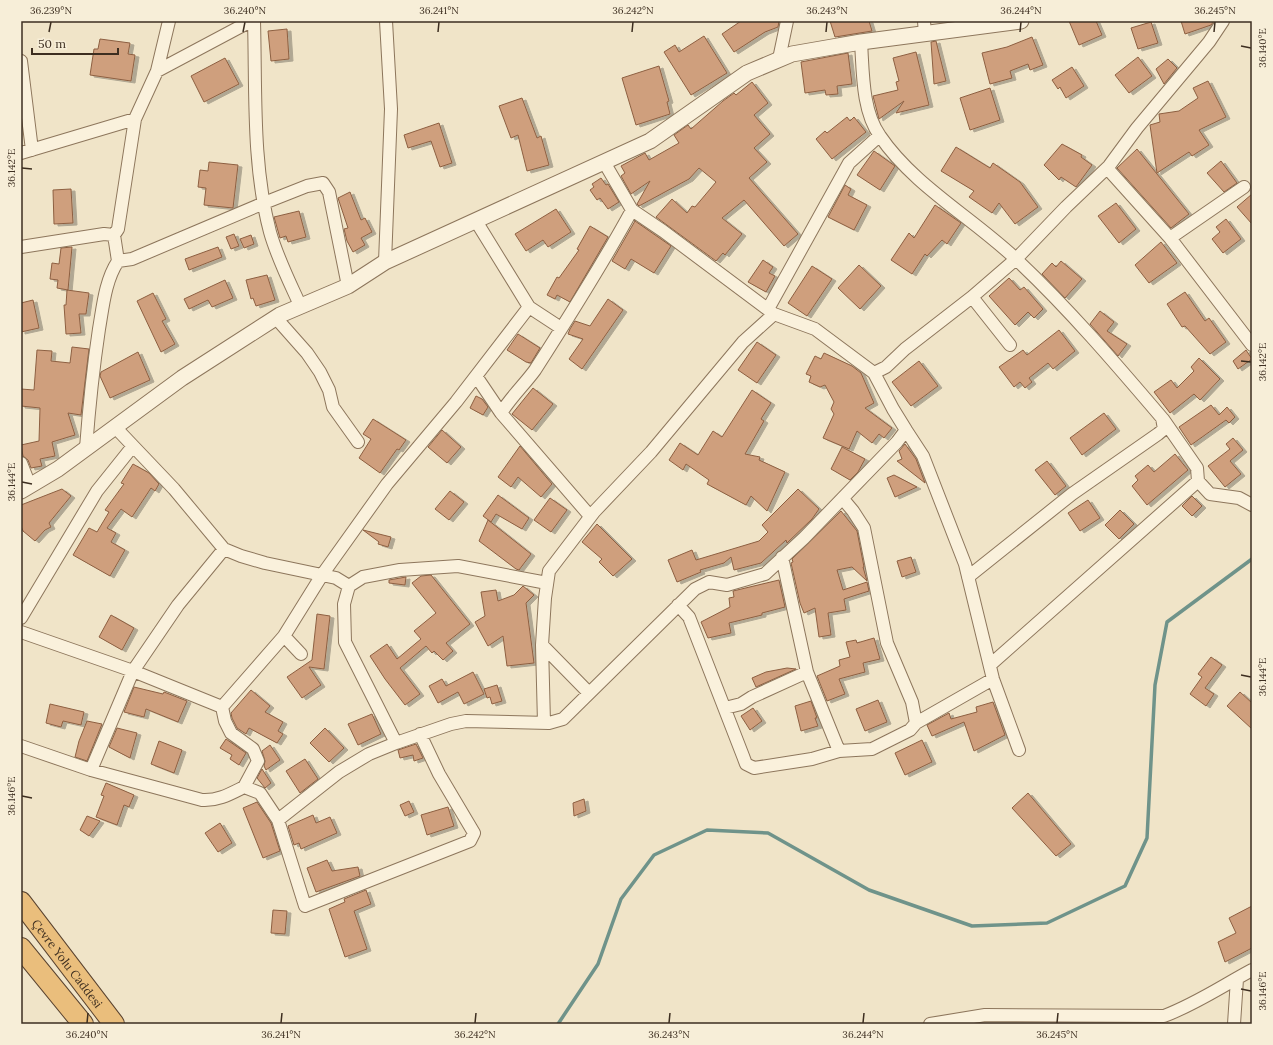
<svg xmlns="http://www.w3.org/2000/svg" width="1273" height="1045" font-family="Lora,serif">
  <defs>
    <filter id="shadow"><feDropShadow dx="4" dy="2" stdDeviation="0" flood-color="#0004"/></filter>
  </defs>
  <rect width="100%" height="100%" fill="#f0e4c8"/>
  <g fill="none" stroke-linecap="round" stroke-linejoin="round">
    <path stroke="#6f938a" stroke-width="3.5" d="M558,1024L598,964L621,899L654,855L707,830L768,833L869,890L972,926L1047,923L1125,886L1147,838L1155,685L1167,622L1252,559"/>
  </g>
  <path fill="#cf9f7d" stroke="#8d5f41" filter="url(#shadow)" d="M741,21H779L778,27L765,32L734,52L722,34Z
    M830,21H869L872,31L835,37Z
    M1069,21H1096L1102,35L1079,45Z
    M1181,21H1214L1211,25L1185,34Z
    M1151,22L1158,43L1138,49L1131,28Z
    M287,29L289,59L271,61L268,31Z
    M704,36L727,73L691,95L664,52L675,45L679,52Z
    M1032,37L1043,65L1030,70L1028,64L1010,71L1012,78L990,84L982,53L1007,47Z
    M100,39L130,43L128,54L135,55L131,81L90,75L94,49H98Z
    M936,41L946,81L934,84L931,42Z
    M916,52L929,105L896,113L904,101L879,119L873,96L898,90L896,82L899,81L893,58Z
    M848,53L852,84L837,86L838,94L826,95L825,90L805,93L801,62Z
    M1138,57L1152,76L1129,93L1115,75Z
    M225,58L239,84L204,102L191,76Z
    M1168,59L1177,68L1164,84L1156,69Z
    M659,66L669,101L667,102L670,114L636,125L622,78Z
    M1072,67L1084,86L1066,98L1060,87L1058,89L1052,80Z
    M1208,81L1226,117L1199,130L1209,145L1192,156L1189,152L1157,173L1150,125L1160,122L1159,114L1179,111L1198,98L1193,88Z
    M752,82L768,103L754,115L770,134L754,148L767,162L749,178L798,234L784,246L744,200L722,218L742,234L725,255L723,253L716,261L656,217L672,199L687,213L692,206L695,207L716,182L699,168L689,179L639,206L637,204L650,181L631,194L621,176L625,173L621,166L645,153L649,160L679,143L674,135L688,125L691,129L723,101L734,93L736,95Z
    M990,88L1000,120L970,130L960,98Z
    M522,98L537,138L541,136L549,165L527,171L518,135L511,138L499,106Z
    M847,117L850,121L854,117L866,132L832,159L816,139L825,131L827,133Z
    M439,123L452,163L440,167L431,141L408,148L404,135Z
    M1062,144L1082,155L1081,157L1092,165L1076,187L1061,177L1059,180L1044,165Z
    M956,147L990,168L993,163L1020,182L1038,207L1015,224L999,203L992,213L969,197L974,191L941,171Z
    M1137,149L1189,214L1171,228L1117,168Z
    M874,151L895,166L880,190L857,175Z
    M1221,161L1237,183L1224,192L1207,173Z
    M209,162L238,165L233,208L204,205L206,188L198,187L200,170L208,171Z
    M601,178L606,185L608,184L619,202L608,209L600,198L597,200L590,190L594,187L592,184Z
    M845,185L851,189L848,195L867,205L854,230L828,217Z
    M71,189L73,223L54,224L53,190Z
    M350,192L361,220L365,218L372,232L361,238L365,245L353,252L347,241L344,229L348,228L338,198Z
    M1252,194V224L1237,207Z
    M1116,203L1136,229L1119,243L1098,216Z
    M935,205L961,223L947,244L942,240L927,256L925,254L912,274L891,260L909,233L914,238Z
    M556,209L571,232L548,247L543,240L526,251L515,234Z
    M299,211L306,237L288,242L286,236L280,238L274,217Z
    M1226,219L1241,239L1223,253L1212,239L1220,232L1216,227Z
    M635,221L671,246L654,273L631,259L625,269L612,261Z
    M590,226L608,237L570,302L557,295L555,299L547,295L557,277L559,278L579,250L577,249Z
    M234,234L239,246L231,249L226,237Z
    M251,235L254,244L244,248L240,239Z
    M1161,242L1177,263L1149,283L1135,265Z
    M72,247L68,290L57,288L58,280L50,279L52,263L59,264L61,248Z
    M218,247L222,257L189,270L185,259Z
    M763,260L773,267L769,273L775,276L766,292L748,282Z
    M1061,261L1082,279L1065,298L1042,274L1052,263L1056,267Z
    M859,265L881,286L860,309L838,288Z
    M812,266L832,279L807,316L788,303Z
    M267,275L275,300L256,306L253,298L251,299L246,280Z
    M1009,278L1020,290L1024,287L1043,309L1034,318L1028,312L1015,325L989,296Z
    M225,280L233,298L212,307L208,300L189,309L184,299Z
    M67,290L89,293L86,314H79L81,333L66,334L64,305H66Z
    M1185,292L1205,321L1209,318L1226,342L1210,354L1185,326L1182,327L1167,304Z
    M153,293L166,319L162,321L175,344L161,352L137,301Z
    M608,299L623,310L582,369L569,359L583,339L568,334L570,329L575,321L590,326Z
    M33,300L39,328L21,332V303Z
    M1100,311L1114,322L1107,331L1127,344L1118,356L1090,324Z
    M1059,330L1075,351L1053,369L1048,363L1029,378L1032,382L1025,388L1020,382L1014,387L999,367L1023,350L1027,355Z
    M518,334L540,348L531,363L526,362L507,350Z
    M757,342L776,355L757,383L738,370Z
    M72,347L89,349L81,415L68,413L75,435L52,442L55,456L40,459L42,466L31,468L28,460L23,456L21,445L39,441L40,408L21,406V389L34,390L37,350L52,351L51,361L70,363Z
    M1246,350L1252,359L1238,369L1233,361Z
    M138,352L150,380L110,398L100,376L101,372Z
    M824,353L852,366L861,373L874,403L865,408L892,428L884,438L879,434L872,443L857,431L849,449L823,438L834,414L831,409L834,402L825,385L820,387L809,382L811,376L806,374L815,356L821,359Z
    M1199,358L1220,379L1200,400L1194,394L1170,413L1154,392L1171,380L1177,388L1194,371L1191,367Z
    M919,361L938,386L911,406L892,382Z
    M533,388L553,404L532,430L512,414Z
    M752,390L771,403L761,419L764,421L745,454L760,457L759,460L785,472L767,511L751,496L746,505L707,484L709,480L686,464L683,470L669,460L680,443L698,455L713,431L722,437Z
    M476,396L482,399L488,407L483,415L470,408Z
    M1211,405L1219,415L1227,407L1235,417L1229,423L1226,420L1191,445L1179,427Z
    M1104,413L1116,429L1082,455L1070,438Z
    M373,419L406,440L399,450L397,449L380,473L359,458L371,439L363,434Z
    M442,430L461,447L447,463L428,447Z
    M1233,438L1243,450L1230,461L1241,474L1225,487L1208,466L1230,449L1226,444Z
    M905,444L916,459L925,483L897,461L902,459L899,451Z
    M520,446L552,484L541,497L518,477L511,487L498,477Z
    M842,447L865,459L858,472L850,480L831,469Z
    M1175,454L1188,470L1147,505L1132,486L1138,480L1135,476L1148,465L1154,472Z
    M1047,461L1066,486L1055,495L1035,470Z
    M133,464L149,473L159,484L155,491L151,488L132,517L121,509L107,528L116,533L111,542L125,550L110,576L73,555L89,528L97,532L109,512L105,510L124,484L121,483Z
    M894,475L917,487L895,497L887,478Z
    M62,489L71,496L49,523L51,527L45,530L35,541L23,531L21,526V505Z
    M798,489L819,509L812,519L787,543L786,540L761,563L734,570L731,557L724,563L700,570L701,572L677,582L668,560L692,550L696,560L759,541L768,532L762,525Z
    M450,491L464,502L449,520L435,509Z
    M498,495L529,518L522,529L496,514L491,522L483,516Z
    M1192,496L1202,506L1192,516L1182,506Z
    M550,498L567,510L551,532L534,520Z
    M1088,500L1100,518L1080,531L1068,513Z
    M1120,510L1134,524L1119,539L1105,525Z
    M841,511L857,531L864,567H863L867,581L852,567L837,570L843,590L867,582L869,591L844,599L846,610L828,613L831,635L819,637L815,608L804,613L800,603L791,563L793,562L792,559Z
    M488,520L531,554L519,570L516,569L479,541Z
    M597,524L632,559L613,576L599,562L602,559L582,542Z
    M363,530L391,537L388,547L378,544L379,542Z
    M911,557L916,572L902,577L897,561Z
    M431,575L470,624L446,643L453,651L443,660L434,651L432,653L426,646L400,668L420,694L405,705L385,679L370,656L387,644L397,659L421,639L414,631L436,613L412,583L421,576Z
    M406,577L405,585L389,583V580Z
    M779,580L785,607L762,613V615L729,623L731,633L708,638L701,622L730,607L729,598L734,597L733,591Z
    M523,586L534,595L526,603L534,663L507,666L503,636L488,646L475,622L485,616L481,592L496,590L498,601L514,595Z
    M317,614L330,616L324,669L309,667L321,685L302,698L287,677L312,660Z
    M111,615L134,628L122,650L99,637Z
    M874,638L880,659L863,663L865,672L839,679L845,694L827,701L817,676L840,666L839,660L850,657L846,642L856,640L857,643Z
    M1211,657L1222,665L1205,688L1214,694L1206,706L1190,694L1202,677L1198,674Z
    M787,668L796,669L756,687L752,678L766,672Z
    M473,672L484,694L464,704L458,692L438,703L429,686L442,679L446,686Z
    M497,685L502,701L492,704L490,697L487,698L484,689Z
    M134,687L163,694L164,692L187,701L178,722L146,709L144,717L124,712Z
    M251,690L270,706L265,712L283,722L278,731L283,734L277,743L249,728L246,734L237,728L232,718L231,713Z
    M1240,692L1252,703V729L1227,706Z
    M878,700L887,722L865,731L856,709Z
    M811,701L817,718H815L818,726L801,731L795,706Z
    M993,702L1005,735L974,751L964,722L932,736L927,725L949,713L951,719L977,712L976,707Z
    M50,704L84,712L81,725L63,721L61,727L46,723Z
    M753,708L762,721L750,730L741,716Z
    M372,714L381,734L358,745L348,724Z
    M87,721L102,724L87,761L75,757L79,741Z
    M117,728L137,733L130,758L109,747Z
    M325,728L344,748L329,762L310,743Z
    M226,739L246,753L239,765L230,759L232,755L220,748Z
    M922,740L932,762L905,775L895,753Z
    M159,741L182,750L174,773L151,764Z
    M416,744L423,758L414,761L413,755L400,758L398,750Z
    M270,745L280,760L266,770L264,766L265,761L262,751Z
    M305,759L318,779L300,793L286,771Z
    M262,769L271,783L265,788L257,778Z
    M106,783L134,795L129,807L124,805L117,825L96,817L104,796L101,795Z
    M1028,793L1071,844L1056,856L1012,808Z
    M584,799L586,811L574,816L573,803Z
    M409,801L414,812L405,816L400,805Z
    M257,802L271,823L280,851L263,858L243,808Z
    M448,807L454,826L427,835L421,815Z
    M313,815L316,823L330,817L337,833L301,849L299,843L294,845L288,826Z
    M87,816L100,821L89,836L80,830Z
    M220,823L232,843L218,852L205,833Z
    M327,860L332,871L358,867L360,876L316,892L307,868Z
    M366,890L371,904L354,911L367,949L345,957L329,909L345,902L344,899Z
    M1252,906V948L1225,962L1218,942L1236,933L1229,918Z
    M273,910L287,911L285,934L271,933Z"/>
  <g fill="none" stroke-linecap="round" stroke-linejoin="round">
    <g stroke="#8d765c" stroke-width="14">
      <path id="minor" d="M254,21C256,91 252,164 270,232C277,257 289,281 300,305
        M924,21L925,34
        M861,42C863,72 862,111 880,136C913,185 974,219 1017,260C1069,309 1116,364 1162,418L1164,429L1158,434L1072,494L968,577
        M779,59L787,21
        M21,61L32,150
        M157,71L169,21
        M21,153L135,119
        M604,162L632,210L663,231L774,314L815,329L874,373
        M1107,168L1170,238L1252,345
        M476,221L529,307L561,328
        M1170,238L1244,187
        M21,247L104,234L114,235
        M118,261L132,259L264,203L307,186L323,183L329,192L348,286
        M385,262L391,109L386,21
        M972,297L1010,345
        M768,309L849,163L879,136
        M276,318L307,353L320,372L329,390L333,407L358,442
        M476,376L501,413L590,516
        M501,413C511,397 524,385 535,370C569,317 602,265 632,210
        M1163,419L1197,468L1198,481
        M115,427L174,489L224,549L241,556L265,563L322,575L387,484L456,402L529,307
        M906,430L923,456L965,564L993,679L1019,750
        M86,448C89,408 93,369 99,329C103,306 105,281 118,261L114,235L118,229L135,119L157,71L251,21
        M21,463L30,486
        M782,557L807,672L839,751
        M678,605L689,617L743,756L746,764L754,768L812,759L839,751L872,749L910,730L916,723L912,702L887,643L864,528L853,511L843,499
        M21,618L97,491L133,446
        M21,632L133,671L222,707L225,721L231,733L253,749L258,761L244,787
        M284,636L301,654
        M542,645L589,693
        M990,665L1198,481L1210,494L1239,498L1252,505
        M222,707L284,636L322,575L336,578L349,586
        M725,708L741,704L752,697L807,672
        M544,723L542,645L545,598L549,571L594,512L651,452L743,342L774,314
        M916,723L993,679
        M396,743L345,642L344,604L349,586L363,577L400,570L458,566L547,583
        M21,746L91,770L202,800C218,801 230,794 244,787L260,793L278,820L339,772L369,754L396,743L451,724L466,721L549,723L563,719L695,589L709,582L727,585L765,574L804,538L897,442L906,430L893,409L874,373L886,367L905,349L972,297L1016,259L1066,207L1109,166L1137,128L1209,42L1223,21
        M91,770L133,671L178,605L224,549
        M278,820L305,906L470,841L474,833L439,774L420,734
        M930,1024L985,1015L1164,1016C1196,1004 1222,986 1252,970
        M1234,1024L1237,979"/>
    </g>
    <g stroke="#8d765c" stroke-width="17">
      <path id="tertiary" d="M21,491L58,469L182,378L280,315L348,286L385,262L650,141L747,73L792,54L861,42L1021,21"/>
    </g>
    <g stroke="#5b4430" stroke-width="22">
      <g id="trunk">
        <path id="s1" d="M21,902L114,1024"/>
        <path d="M21,948L83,1024"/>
      </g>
    </g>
    <use href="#minor" stroke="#faf1dc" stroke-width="12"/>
    <use href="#tertiary" stroke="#faf1dc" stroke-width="15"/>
    <use href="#trunk" stroke="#eabe7c" stroke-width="20"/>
  </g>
  <path fill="none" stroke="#3d2e20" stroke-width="1.5" d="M49,32L51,22M243,32L245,22M438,32L439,22M632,32L633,22M826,32L827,22M1020,32L1021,22M1214,32L1215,22M1241,46L1251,48M22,168L32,169M1241,361L1251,362M22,482L32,484M1241,675L1251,677M22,796L32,798M1241,989L1251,991M87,1023L88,1013M281,1023L282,1013M475,1023L476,1013M669,1023L670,1013M863,1023L864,1013M1057,1023L1058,1013"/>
  <g text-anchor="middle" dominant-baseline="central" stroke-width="3" stroke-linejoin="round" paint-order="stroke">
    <g font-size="12" fill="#3d2e20" stroke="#f7eed8">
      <text stroke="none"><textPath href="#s1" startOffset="77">Çevre Yolu Caddesi</textPath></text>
    </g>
  </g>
  <rect width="1273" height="1045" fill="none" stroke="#f7eed8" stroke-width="44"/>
  <path d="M32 48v6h86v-6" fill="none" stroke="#3d2e20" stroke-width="2"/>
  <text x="38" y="48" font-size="12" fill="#3d2e20" stroke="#f7eed8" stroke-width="3" paint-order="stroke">50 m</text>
  <rect x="22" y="22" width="1229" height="1001" fill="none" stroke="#3d2e20" stroke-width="1.5"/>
  <g font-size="10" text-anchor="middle" fill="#3d2e20">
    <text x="51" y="14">36.239°N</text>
    <text x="245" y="14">36.240°N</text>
    <text x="439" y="14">36.241°N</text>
    <text x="633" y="14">36.242°N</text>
    <text x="827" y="14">36.243°N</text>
    <text x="1021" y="14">36.244°N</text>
    <text x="1215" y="14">36.245°N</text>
    <text transform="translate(1262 48) rotate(-90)" y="4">36.140°E</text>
    <text transform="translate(11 168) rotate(-90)" y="4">36.142°E</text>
    <text transform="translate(1262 362) rotate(-90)" y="4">36.142°E</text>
    <text transform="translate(11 482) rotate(-90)" y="4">36.144°E</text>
    <text transform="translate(1262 677) rotate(-90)" y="4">36.144°E</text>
    <text transform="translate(11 796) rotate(-90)" y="4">36.146°E</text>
    <text transform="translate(1262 991) rotate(-90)" y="4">36.146°E</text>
    <text x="87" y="1038">36.240°N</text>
    <text x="281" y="1038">36.241°N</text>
    <text x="475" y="1038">36.242°N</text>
    <text x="669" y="1038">36.243°N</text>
    <text x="863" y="1038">36.244°N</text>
    <text x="1057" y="1038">36.245°N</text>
  </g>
</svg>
